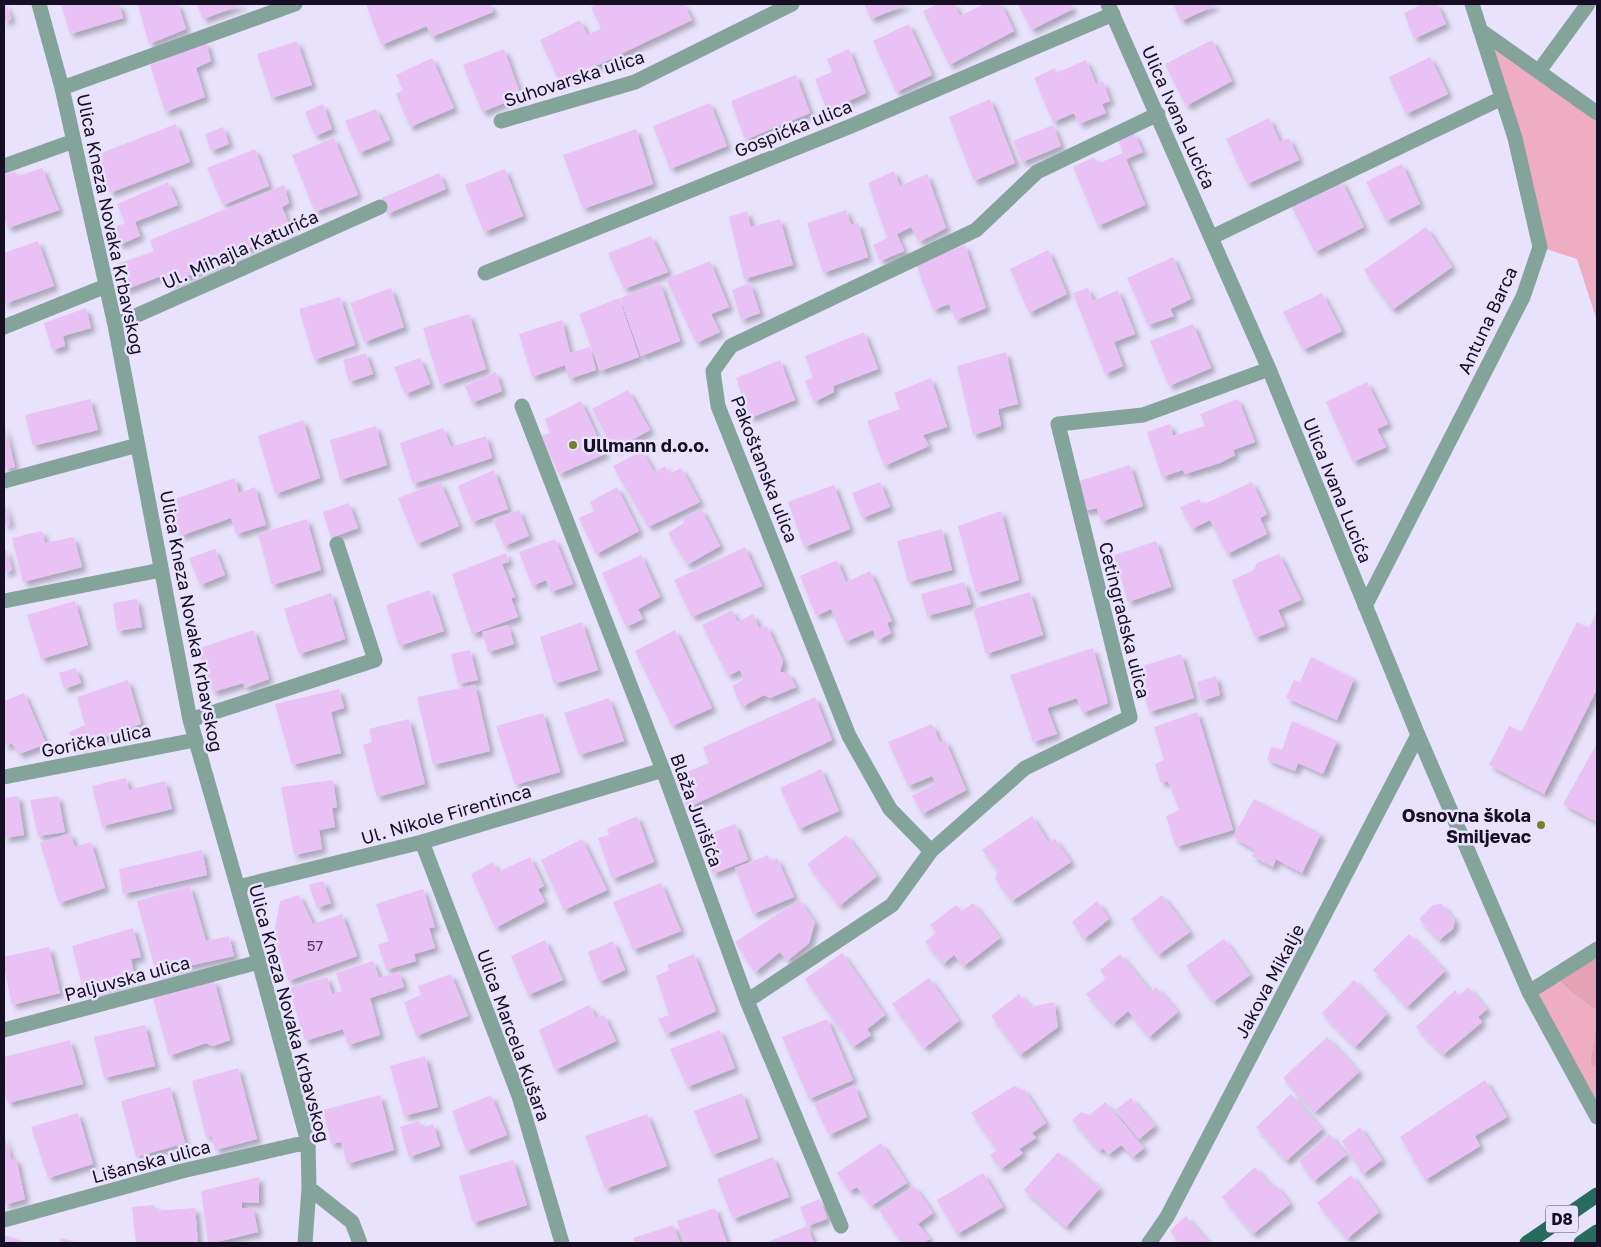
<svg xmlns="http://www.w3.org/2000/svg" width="1601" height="1247" font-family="'Golos Text',sans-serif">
  <defs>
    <filter id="shadow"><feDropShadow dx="4.5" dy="4.5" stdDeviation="2.5" flood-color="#0004"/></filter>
  </defs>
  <rect width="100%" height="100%" fill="#e9e2fc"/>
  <path fill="#eeadc2" d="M1480,30L1597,113V321L1577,259L1540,247Z
    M1555,976L1573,994L1597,1011V1021L1590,1064L1597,1068V1101L1583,1091L1529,992Z"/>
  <path fill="#e4a2b7" d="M1597,949V1011L1573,994L1555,976Z
    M1597,1021V1068L1590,1064Z"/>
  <path fill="#e9c1f5" filter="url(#shadow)" d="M4,4H6L11,19L4,22Z
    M61,4H119L123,18L70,34Z
    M142,4H178L186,29L149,44L138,5Z
    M197,4H244L203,19Z
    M366,4H490L493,12L431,37L427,26L381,45Z
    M597,4H684L692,20L560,83L540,40L580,20L587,35L601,29L591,7Z
    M864,4H908L871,19Z
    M938,4H954L960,16L984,4H1001L1014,31L949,65L923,11Z
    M1018,4H1070L1073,9L1031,30Z
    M1173,4H1218L1181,21Z
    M1422,4H1437L1446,24L1414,39L1404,13Z
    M909,24L932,75L896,92L873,41Z
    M1212,40L1232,81L1186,106L1165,64Z
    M297,41L312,85L271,98L257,54Z
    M206,42L211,61L196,68L205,97L165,112L150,65Z
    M504,49L521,96L482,112L463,65Z
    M849,49L866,93L827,111L815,79L832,72L827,59Z
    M1430,57L1448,94L1406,114L1389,77Z
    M432,58L454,108L410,127L396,94L403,90L396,75Z
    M1086,60L1096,84L1103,81L1110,101L1102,104L1106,113L1079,124L1074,113L1053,122L1034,78L1055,68L1056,73Z
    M796,75L810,113L745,140L731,101Z
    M990,99L1015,163L974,181L949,117Z
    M710,103L727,146L670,169L653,126Z
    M323,104L332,129L315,136L305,112Z
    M376,109L390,140L359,153L345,121Z
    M1269,118L1280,142L1289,138L1299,160L1247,184L1226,139Z
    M176,124L190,162L110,193L96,155Z
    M1053,125L1061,146L1022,162L1013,141Z
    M223,127L229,144L211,151L205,134Z
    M636,129L653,184L583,209L563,155Z
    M1134,133L1143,152L1126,159L1145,205L1098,226L1073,167L1094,157L1097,164L1123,153L1118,140Z
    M334,138L358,195L315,212L292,155Z
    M255,149L269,186L223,205L207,168Z
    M1402,164L1420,204L1386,221L1366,182Z
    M42,168L59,210L8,228L4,218V175L15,171L18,176Z
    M505,169L523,216L484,232L465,185Z
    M894,171L900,186L927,174L946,228L919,242L911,227L897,234L904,251L880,261L873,245L887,238L868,183Z
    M439,173L446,189L387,214L382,198Z
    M1341,180L1364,227L1315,252L1291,206Z
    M168,182L178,205L135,222L140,236L119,245L113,228L125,223L117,204Z
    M284,185L289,203L282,207L291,229L168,285L163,275L125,290L117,264L154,251L150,240Z
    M846,210L851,225L858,223L868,257L823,273L807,223Z
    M747,211L751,227L780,219L793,265L744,279L729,217Z
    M1426,227L1452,267L1392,310L1364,270Z
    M651,236L668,272L624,289L608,253Z
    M38,241L54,286L4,304V253Z
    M965,245L986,308L956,320L949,304L933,310L916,264Z
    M1048,250L1067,294L1029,313L1010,269Z
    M1173,257L1191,299L1170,309L1174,316L1148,325L1127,278Z
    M710,261L729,307L711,314L720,332L696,343L666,279Z
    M660,283L680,341L641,356L620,298Z
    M750,283L760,313L741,320L732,290Z
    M391,288L404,327L364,342L350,303Z
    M1088,288L1093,301L1118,290L1135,334L1114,342L1123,366L1105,374L1073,293Z
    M1322,293L1342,331L1303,350L1283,312Z
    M340,297L355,345L314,360L299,309Z
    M619,298L639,357L600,371L579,314Z
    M86,308L91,328L63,336L65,346L52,350L44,323Z
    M469,314L486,369L440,385L423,328Z
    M562,320L570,353L590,347L596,370L569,379L565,365L532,377L519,334Z
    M1193,324L1211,368L1169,386L1150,341Z
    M864,332L878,369L833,386L834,392L814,402L805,381L813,377L805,356Z
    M1006,352L1018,404L998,409L1001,426L973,435L957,366Z
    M366,353L373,374L349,382L343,360Z
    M420,358L430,384L405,394L394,367Z
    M780,360L795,400L750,418L736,378Z
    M496,372L502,391L472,403L465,386Z
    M931,378L947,427L923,435L929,446L884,466L867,421L900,409L894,393Z
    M1367,382L1388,424L1377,429L1386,447L1353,462L1326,402Z
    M628,390L650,430L614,450L592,409Z
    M90,399L98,430L33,446L25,415Z
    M1238,399L1255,442L1233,450L1235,455L1220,463L1185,474L1183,470L1162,477L1147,432L1170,424L1173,436L1205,426L1200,414Z
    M581,401L605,454L559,474L541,436L550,433L545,419Z
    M303,420L320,478L275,494L258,436Z
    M4,424L15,467L4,469Z
    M376,426L387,465L340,480L330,440Z
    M443,428L451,447L486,436L492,458L413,484L400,443Z
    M642,451L654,472L665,466L669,474L681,468L700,502L648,527L613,466Z
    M1130,465L1143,506L1101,522L1097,508L1083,511L1076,482Z
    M494,470L508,509L472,522L458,486Z
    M235,478L239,493L255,487L266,525L236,534L231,518L180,536L169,501Z
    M440,482L459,526L417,544L398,498Z
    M880,482L890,507L862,518L852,493Z
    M1252,482L1267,514L1260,518L1267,534L1227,554L1210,520L1192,529L1180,507L1199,499L1202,505Z
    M834,485L850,529L804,547L788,502Z
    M617,487L639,531L596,554L579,518L594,511L590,502Z
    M4,500L10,524L4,525Z
    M349,503L358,528L331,538L323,512Z
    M701,509L720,546L687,565L668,533L684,523L682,519Z
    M519,510L529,536L504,546L493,519Z
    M1001,511L1019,580L976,593L958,526Z
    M307,519L321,570L272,585L258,534Z
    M942,529L952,570L908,582L897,541Z
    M42,531L45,543L74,537L82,567L23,582L12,538Z
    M555,539L573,584L551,592L546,580L532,586L519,552Z
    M1156,541L1171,587L1128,602L1114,555Z
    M745,547L762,586L692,617L674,580Z
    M215,549L225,575L200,585L189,558Z
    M4,550H6L12,570L4,573Z
    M506,553L509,562L502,564L515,597L511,598L518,617L472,634L452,574Z
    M1279,554L1301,600L1278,610L1285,626L1255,638L1232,580L1254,570L1257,563Z
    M641,555L660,597L638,609L643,619L626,627L602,573Z
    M837,560L846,582L870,571L892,621L887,623L891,633L877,641L873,630L845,642L831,609L816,616L800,576Z
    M964,582L971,604L927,616L921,594Z
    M430,590L444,631L399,646L386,605Z
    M1030,592L1043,635L986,654L973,609Z
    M331,593L345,639L299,654L284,609Z
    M137,599L142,627L117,631L113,603Z
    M75,601L88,645L41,659L27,615Z
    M732,610L737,622L753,614L759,628L767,626L783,661L780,672L789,674L796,687L770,698L764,695L742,707L732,686L744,679L740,670L728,676L702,625Z
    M1597,611V689L1544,794L1489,765L1509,726L1521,732L1577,622L1589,628Z
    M582,622L598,670L554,684L540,637Z
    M508,625L514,644L488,652L482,632Z
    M254,630L269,679L245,688L243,683L213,692L197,649Z
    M675,630L712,708L672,726L635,651Z
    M1093,648L1108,703L1082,713L1077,698L1047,708L1057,734L1033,742L1010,675Z
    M470,650L478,680L458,684L451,654Z
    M1181,654L1194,698L1149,712L1136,668Z
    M1311,657L1354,679L1337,720L1286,698L1294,680L1300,682Z
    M76,668L81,683L64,689L59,673Z
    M1216,676L1220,695L1202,701L1197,682Z
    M128,680L141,724L77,747L69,732L85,725L77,697Z
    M475,685L490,751L433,765L417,697Z
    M339,689L344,708L331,712L341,753L292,765L275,704Z
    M24,693L46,744L19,754L12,743L4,746V701Z
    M815,697L832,740L687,808L674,777L709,763L703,747Z
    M609,698L624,741L579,755L564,713Z
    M1197,712L1233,830L1176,847L1166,816L1179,810L1168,781L1161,783L1155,764L1164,760L1154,727Z
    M543,713L560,772L515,785L496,726Z
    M409,719L425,784L377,797L363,745L372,742L369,729Z
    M1292,721L1337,741L1323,774L1298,763L1295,771L1267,760L1271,747L1282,750Z
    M932,724L940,743L945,740L966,790L922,814L912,796L936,783L932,776L908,786L888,742Z
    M1597,743V822L1563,804Z
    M821,769L839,811L799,829L780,788Z
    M126,778L129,790L165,781L172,809L102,826L92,786Z
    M333,780L337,807L332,808L335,827L319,830L322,849L294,855L281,787Z
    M18,796L24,835L4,838V798Z
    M58,796L65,832L38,836L30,800Z
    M1254,799L1321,834L1302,873L1276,859L1273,867L1252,856L1255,850L1233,837Z
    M637,816L654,862L612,879L598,838L609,835L607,829Z
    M1032,816L1048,842L1055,839L1071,862L1012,901L995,879L998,871L982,850Z
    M735,824L748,860L713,874L699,838Z
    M70,833L75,847L91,842L105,888L59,903L40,843Z
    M846,835L877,876L839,906L807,864Z
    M582,839L607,890L564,910L541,860Z
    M202,850L207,875L123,894L119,869Z
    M768,855L771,862L777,858L794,897L753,914L735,868Z
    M530,857L544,886L538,889L545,902L495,928L471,874L493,862L498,872Z
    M323,881L331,903L317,908L309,885Z
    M661,883L681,931L633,950L613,902Z
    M190,886L206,941L229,936L234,956L156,973L137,901Z
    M423,889L435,927L429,928L435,948L414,954L416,961L386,970L378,945L389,941L376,904Z
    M299,895L313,924L342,914L357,956L288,981L274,934L280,901Z
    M1162,895L1190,932L1158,955L1131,919Z
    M799,900L815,922L809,943L787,961L780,952L755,972L735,942Z
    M1097,901L1109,919L1084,939L1072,922Z
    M973,903L1000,938L964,966L954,955L943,964L925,942L936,933L930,925L956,905L962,911Z
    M1441,904L1455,920L1453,929L1439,940L1419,919L1433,905Z
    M133,928L141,957L131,959L135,980L84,993L72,946Z
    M1409,934L1445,971L1407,1007L1373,970Z
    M1224,939L1250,975L1213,1002L1186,966Z
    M545,940L563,980L528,995L511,956Z
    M613,941L625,970L599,982L588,952Z
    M49,947L60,993L12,1005L4,966V957Z
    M842,953L885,1015L867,1029L871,1035L853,1047L805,979Z
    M694,954L716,1011L666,1034L658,1019L669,1015L656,976L669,970L667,965Z
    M1120,954L1151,992L1156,987L1178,1012L1149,1037L1128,1011L1113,1024L1086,994L1106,979L1100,970Z
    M373,961L379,978L399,972L404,987L370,998L380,1035L348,1045L343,1029L305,1041L289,988L327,977L332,994L342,991L336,973Z
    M451,974L468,1016L416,1036L404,1002L421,995L418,986Z
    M929,978L959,1021L924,1048L892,1004Z
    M214,980L230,1040L213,1046L206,1043L169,1056L153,998Z
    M1354,980L1387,1014L1355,1047L1322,1013Z
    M1468,987L1487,1009L1478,1017L1482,1022L1443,1055L1416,1027L1455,990L1459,996Z
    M1019,994L1031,1007L1054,1002L1058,1027L1020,1055L991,1016Z
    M589,1005L596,1018L604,1015L616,1041L555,1070L539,1030Z
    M827,1019L853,1080L809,1099L782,1037Z
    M145,1025L155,1066L104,1078L94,1037Z
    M720,1030L735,1068L687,1087L670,1049Z
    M1327,1037L1359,1072L1315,1112L1283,1078Z
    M70,1040L83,1084L8,1103L4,1090V1057Z
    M425,1056L438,1107L404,1116L390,1066Z
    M238,1068L257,1139L215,1150L212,1136L206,1137L192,1081Z
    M1485,1080L1507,1117L1475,1136L1480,1146L1425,1180L1400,1137Z
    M854,1085L867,1117L829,1135L814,1104Z
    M1014,1086L1025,1091L1046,1123L1032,1133L1036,1138L1019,1149L1023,1153L1001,1169L990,1155L997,1150L971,1113Z
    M170,1087L185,1143L136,1157L121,1101Z
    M742,1093L758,1138L712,1155L694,1111Z
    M1291,1094L1322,1129L1286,1161L1256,1127Z
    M380,1095L394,1150L347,1164L341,1142L331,1144L323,1110Z
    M491,1095L507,1135L466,1151L452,1111Z
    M1131,1098L1155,1126L1139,1139L1115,1110Z
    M1105,1102L1144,1148L1133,1157L1121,1145L1108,1155L1103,1148L1099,1151L1072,1120L1081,1112L1090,1115Z
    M78,1113L93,1164L48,1178L31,1127Z
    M647,1114L667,1166L605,1189L585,1136Z
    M419,1121L421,1128L433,1124L440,1146L409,1157L400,1127Z
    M1360,1127L1382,1160L1363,1174L1342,1141Z
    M4,1134L11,1160L16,1158L25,1199L4,1205Z
    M1329,1134L1346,1155L1314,1181L1299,1161Z
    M881,1143L907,1183L871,1206L857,1187L849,1191L837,1173Z
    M1058,1152L1100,1188L1066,1227L1024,1190Z
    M773,1157L789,1197L733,1219L717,1179Z
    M513,1160L527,1205L473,1223L459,1176Z
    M1255,1167L1273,1188L1276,1185L1290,1204L1253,1234L1222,1197Z
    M983,1173L1003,1207L957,1234L937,1200Z
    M1351,1175L1379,1212L1347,1239L1317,1203Z
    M259,1177V1203L242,1202V1208H253L258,1232L213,1243H208L201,1191Z
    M914,1186L933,1213L918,1224L930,1239L923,1243H902L879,1210Z
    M820,1199L827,1219L807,1226L800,1207Z
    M154,1205L155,1211L195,1208L198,1243H136L132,1207Z
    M715,1208L727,1243H685L677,1221Z
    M1186,1216L1209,1243H1180L1170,1231Z
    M673,1225L680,1243H635L633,1238Z
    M807,1226L814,1243H765Z
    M4,1235L28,1243H4Z
    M61,1238L79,1243H60Z"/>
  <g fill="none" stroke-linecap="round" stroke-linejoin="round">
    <path stroke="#83a39b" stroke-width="15" d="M1597,949L1529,992L1597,1117"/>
    <path stroke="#83a39b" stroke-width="15" d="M39,4L62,88L115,325L190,720L259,962L308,1142L309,1188L305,1243
      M1108,4L1269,369L1418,735L1529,992
      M1480,30L1597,113
      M1539,71L1588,4
      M62,88L295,4
      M501,121L635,82L792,4
      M4,166L74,141
      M1212,237L1502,98
      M485,273L851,126L1113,14
      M115,325L380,207
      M4,327L106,286
      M522,406L663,770L747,1001L841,1226
      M4,481L138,445
      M4,601L161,570
      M1365,606L1523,297L1540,247L1515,138L1472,4
      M190,720L375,660L337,544
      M4,777L195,740
      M422,842L519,1096L562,1243
      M931,851L890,809L849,736L718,406L713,371L731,346L976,230L1037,172L1158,114
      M238,887L422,842L663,770
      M747,1001L892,905L931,851L1025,768L1130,717L1058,424L1143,415L1269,369
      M4,1030L259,962
      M309,1188L352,1222L360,1243
      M4,1220L182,1171L308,1142
      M1149,1243L1167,1217L1418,735"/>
    <path stroke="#286b5e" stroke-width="15" d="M1527,1243L1597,1195
      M1581,1243L1597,1232"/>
  </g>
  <g fill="#73812f" stroke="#e9e2fc" stroke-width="2">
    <circle cx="573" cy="445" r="5"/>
    <circle cx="1541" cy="825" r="5"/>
  </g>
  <g text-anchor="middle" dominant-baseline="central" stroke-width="5" stroke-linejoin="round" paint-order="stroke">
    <g font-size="15" fill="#4b3b58">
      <text x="315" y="945">57</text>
    </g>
    <rect fill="#e9e2fc" stroke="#554e65" stroke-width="1" x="1546" y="1205.5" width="32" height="27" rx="4"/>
    <g font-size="16" font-weight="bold" fill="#160e24">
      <text x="1562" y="1219">D8</text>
    </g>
    <g font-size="18" fill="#160e24" stroke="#e9e2fc">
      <text transform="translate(574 78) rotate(-18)">Suhovarska ulica</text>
      <text transform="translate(1179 117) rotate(66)">Ulica Ivana Lucića</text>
      <text transform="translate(793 128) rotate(-22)">Gospićka ulica</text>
      <text transform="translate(111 224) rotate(78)">Ulica Kneza Novaka Krbavskog</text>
      <text transform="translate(240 249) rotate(-24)">Ul. Mihajla Katurića</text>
      <text transform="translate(1487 320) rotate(-65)">Antuna Barca</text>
      <text transform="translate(765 469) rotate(69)">Pakoštanska ulica</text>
      <text transform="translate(1338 490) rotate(68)">Ulica Ivana Lucića</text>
      <text transform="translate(1125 620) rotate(76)">Cetingradska ulica</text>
      <text transform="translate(192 621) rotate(79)">Ulica Kneza Novaka Krbavskog</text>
      <text transform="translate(96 740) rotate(-11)">Gorička ulica</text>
      <text transform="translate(697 810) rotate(70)">Blaža Jurišića</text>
      <text transform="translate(446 814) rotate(-16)">Ul. Nikole Firentinca</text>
      <text transform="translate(127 978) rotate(-15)">Paljuvska ulica</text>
      <text transform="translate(1269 981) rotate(-62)">Jakova Mikalje</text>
      <text transform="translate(290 1013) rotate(75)">Ulica Kneza Novaka Krbavskog</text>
      <text transform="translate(514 1035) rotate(70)">Ulica Marcela Kušara</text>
      <text transform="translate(151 1161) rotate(-15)">Lišanska ulica</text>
    </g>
    <g font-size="18" font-weight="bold" fill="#160e24" stroke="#e9e2fc" text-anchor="start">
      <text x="583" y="445">Ullmann d.o.o.</text>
      <text x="1531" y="815" text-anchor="end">Osnovna škola<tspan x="1531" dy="21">Smiljevac</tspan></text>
    </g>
  </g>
  <rect width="1601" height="1247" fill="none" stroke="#160e24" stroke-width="10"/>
</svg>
